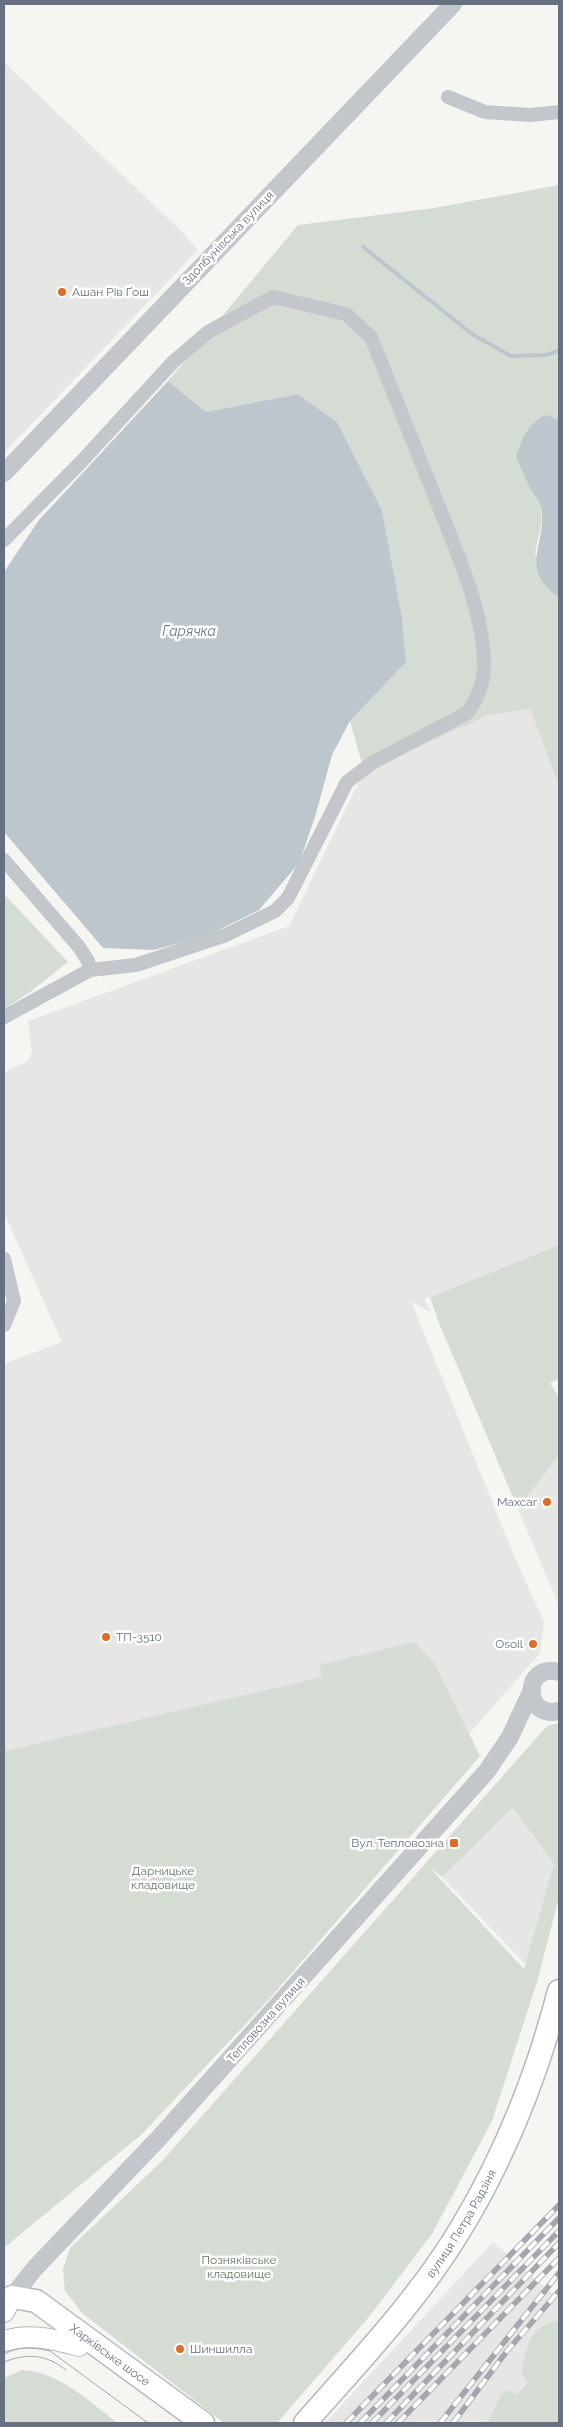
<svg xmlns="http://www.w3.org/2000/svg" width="563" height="2427" font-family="Raleway,sans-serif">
  <rect width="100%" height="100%" fill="#f5f5f2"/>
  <path fill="#e6e6e5" d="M4,62L180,230L198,250L4,453Z
    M530,709L559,786V1245L425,1299L430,1312L411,1301L512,1551L544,1622L540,1653L469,1734L435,1664H320L322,1677L4,1751V1364L62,1342L4,1213V1073L28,1061L32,1051L28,1021L289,926L364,771L489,715Z
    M559,1455V1606L518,1509Z
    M511,1808L554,1864L526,1965L442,1877Z
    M493,2242L559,2299V2347L490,2423H325Z"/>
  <path fill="#d5dcd3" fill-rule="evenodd" d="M559,185V416L556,419L535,421L520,445L531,490L540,504L542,521L535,553L559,597V786L530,709L489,715L364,771L350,721L406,662L402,617L382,510L337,422L298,394L206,412L168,381L298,225L434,208Z
    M4,894L68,962L30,992L4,1009Z
    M559,1245V1379L550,1383L559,1398V1455L518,1509L439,1323L430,1297Z
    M415,1642L435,1664L480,1756L271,1997L142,2134L4,2248V1751L322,1677L319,1665Z
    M559,1723V1897L537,1982L492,2121L432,2234L368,2318L277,2423H224L82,2313L65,2291L63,2269L70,2248L163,2160L547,1726ZM512,1808L554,1864L524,1969L429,1867L442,1877Z
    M555,2321H559V2423H485C496,2414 495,2398 507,2390L517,2394L527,2383L521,2372C528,2348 527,2328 555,2321Z
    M22,2370C60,2372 89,2402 118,2423H4V2378Z"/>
  <path fill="#bec6cd" d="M168,381L206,412L298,394L337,422L382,510L402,617L406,662L350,721L332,755L315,817L299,863L259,910L208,935L154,950L103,948L4,832V572L39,520Z
    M547,415L556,419L559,416V597C515,568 551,539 540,505C538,499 533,494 530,488C525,478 521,467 516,456C522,440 529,420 547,415Z"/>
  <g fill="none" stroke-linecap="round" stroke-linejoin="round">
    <path stroke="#bec6cd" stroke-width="4" d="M363,247L472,334L511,356L545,355L559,351"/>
    <g stroke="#b6b9be" stroke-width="22">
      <path id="secondary" d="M4,2312L12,2297
        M4,2341C30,2333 53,2339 79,2346"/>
    </g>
    <g stroke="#b4b7bc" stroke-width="25">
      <g id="primary">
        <path id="s1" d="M12,2297L36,2301L203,2423"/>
        <path id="s2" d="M305,2423C360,2360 420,2298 463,2225C506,2153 538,2072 559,1991"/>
      </g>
    </g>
    <path stroke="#c3c6ca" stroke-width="14" d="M448,97L485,112L530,115L559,112
      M4,540L82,461L173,362L208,332L273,297L346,314L371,337C392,390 414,444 435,497C455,548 485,612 484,668C483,686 477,700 467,713L372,763L347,782L288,898L275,911L226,935L136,965L90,970L4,1017
      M4,860L79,947L88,961L90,970
      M4,1259L14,1301L4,1325"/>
    <path stroke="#c3c6ca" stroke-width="18" d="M4,473L453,4
      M559,1672C522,1662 523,1720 559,1711
      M12,2297L35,2268L159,2138L487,1771L510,1737L531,1692"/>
    <use href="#secondary" stroke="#fff" stroke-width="20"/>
    <use href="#primary" stroke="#fff" stroke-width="22"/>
    <path stroke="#a4a8ae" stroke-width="1" d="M4,2354C19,2346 33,2347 50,2351L148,2423
      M4,2362C27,2353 46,2354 66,2370"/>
    <g stroke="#a4a8ae" stroke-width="5.5">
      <path id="rail" d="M346,2423L559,2205
        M360,2423L559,2218
        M372,2423L559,2231
        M386,2423L559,2243
        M398,2423L559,2258
        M440,2423L559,2273
        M453,2423L507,2351L559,2291"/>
    </g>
    <use href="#rail" stroke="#fff" stroke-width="4" stroke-dasharray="11" stroke-linecap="butt"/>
  </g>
  <g fill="#e06d27" stroke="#fff" stroke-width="2">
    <circle cx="62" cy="292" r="5"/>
    <circle cx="547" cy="1502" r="5"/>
    <circle cx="106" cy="1637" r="5"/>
    <circle cx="533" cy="1644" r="5"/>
    <rect x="449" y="1838" width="10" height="10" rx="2.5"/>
    <circle cx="180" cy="2349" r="5"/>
  </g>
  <g text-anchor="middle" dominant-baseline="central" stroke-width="5" stroke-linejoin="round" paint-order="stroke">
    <g font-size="12" fill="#657182" stroke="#fff">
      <text transform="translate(228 238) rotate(-46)">Здолбунівська вулиця</text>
      <text transform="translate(266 2020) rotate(-48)">Тепловозна вулиця</text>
      <text stroke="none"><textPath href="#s2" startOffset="254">вулиця Петра Радзіня</textPath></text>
      <text stroke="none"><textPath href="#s1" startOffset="116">Харківське шосе</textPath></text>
    </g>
    <g font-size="12" fill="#657182" stroke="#fff" text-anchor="start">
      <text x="72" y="292">Ашан Рів Ґош</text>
      <text x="537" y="1502" text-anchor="end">Maxcar</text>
      <text x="116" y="1637">ТП-3510</text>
      <text x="523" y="1644" text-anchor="end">Osoil</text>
      <text x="444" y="1843" text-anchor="end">Вул. Тепловозна</text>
      <text x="190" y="2349">Шиншилла</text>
    </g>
    <g font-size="12" fill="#657a64" stroke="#fff">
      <text x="163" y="1871">Дарницьке<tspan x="163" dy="14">кладовище</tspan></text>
      <text x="239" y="2260">Позняківське<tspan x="239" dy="14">кладовище</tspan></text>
    </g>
    <g font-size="14" font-style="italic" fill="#657986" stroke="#fff">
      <text x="189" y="631">Гарячка</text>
    </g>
  </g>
  <rect width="563" height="2427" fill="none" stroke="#657182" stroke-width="10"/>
</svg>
